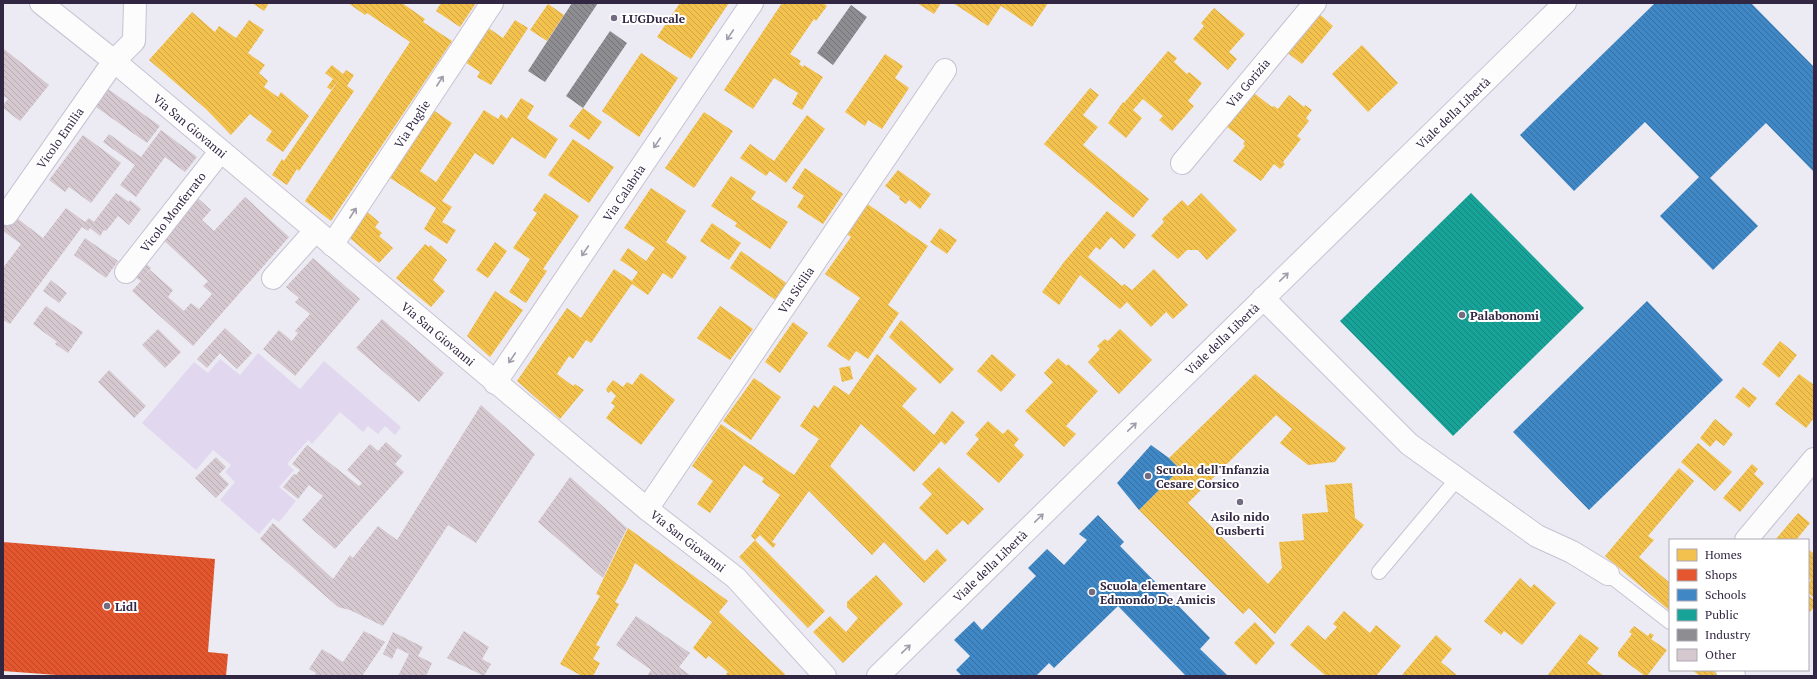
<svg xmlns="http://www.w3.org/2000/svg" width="1817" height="679" font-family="'PT Serif',serif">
  <defs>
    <pattern id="homes-back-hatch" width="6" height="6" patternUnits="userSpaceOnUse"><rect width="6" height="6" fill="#f2c14e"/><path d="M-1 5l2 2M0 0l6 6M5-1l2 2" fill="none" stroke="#d0a645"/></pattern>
    <pattern id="shops-back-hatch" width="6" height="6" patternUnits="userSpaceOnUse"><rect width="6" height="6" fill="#e4572e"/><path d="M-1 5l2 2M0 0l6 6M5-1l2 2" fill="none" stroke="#b94829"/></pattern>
    <pattern id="schools-back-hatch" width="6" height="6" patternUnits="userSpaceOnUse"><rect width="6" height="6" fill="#3f88c5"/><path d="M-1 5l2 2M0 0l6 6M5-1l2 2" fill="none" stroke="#356fa2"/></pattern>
    <pattern id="public-back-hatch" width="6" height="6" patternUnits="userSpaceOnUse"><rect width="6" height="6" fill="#17a398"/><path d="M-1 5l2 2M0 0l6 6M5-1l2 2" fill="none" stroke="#15857e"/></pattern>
    <pattern id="industry-back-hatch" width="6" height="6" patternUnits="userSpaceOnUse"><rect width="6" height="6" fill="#8d8d92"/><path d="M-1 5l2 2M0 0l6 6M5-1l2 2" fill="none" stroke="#747379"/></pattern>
    <pattern id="building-back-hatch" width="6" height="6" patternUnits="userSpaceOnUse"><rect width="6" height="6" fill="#d5c8cf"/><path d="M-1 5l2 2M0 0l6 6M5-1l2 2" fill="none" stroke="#b7acb3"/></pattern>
  </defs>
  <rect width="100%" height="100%" fill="#eceaf2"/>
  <path fill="#e1d8f0" d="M258,353L300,389L324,361L401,427L395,435L385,426L378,434L368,426L363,432L340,412L312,444L308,440L287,464L294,470L279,487L296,501L279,522L273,518L259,534L220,500L235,482L225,472L231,465L213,450L196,470L142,423L194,362L208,373L220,359L240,375Z"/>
  <path fill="url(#homes-back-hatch)" d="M252,3H269L264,11Z
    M348,3H402L425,19L423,22L452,41L331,221L305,201L410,42L367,13L365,15Z
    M441,3H476L460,27L436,11Z
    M680,3H729L691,59L657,37Z
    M782,3H823L827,6L816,21L814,19L790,54L801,61L799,64L803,67L804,65L823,77L802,110L792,104L798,93L774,78L753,109L724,90Z
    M917,3H941L934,14Z
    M953,3H1048L1032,27L1001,6L988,26Z
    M548,4L564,15L547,41L530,30Z
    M1214,8L1245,34L1229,52L1237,59L1228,70L1193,39L1204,26L1201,23Z
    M192,12L215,32L219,26L236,38L249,20L264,30L248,53L265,65L259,73L268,81L264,87L278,97L281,92L309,116L283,152L266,140L272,131L250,114L231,135L206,109L149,60Z
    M1317,12L1333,26L1302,64L1285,51Z
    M515,20L528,28L491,85L477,77L480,72L462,60L484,25L503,38Z
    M1362,45L1398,83L1368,112L1332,74Z
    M1168,51L1177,58L1174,62L1187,74L1189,72L1202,83L1188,101L1194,106L1172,131L1159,120L1163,116L1143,99L1133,110L1142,118L1126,138L1108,123L1123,102L1124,103Z
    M641,53L678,78L639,137L602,111Z
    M885,54L903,66L895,78L909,88L882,129L868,120L865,126L845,112Z
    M332,65L343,74L346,70L354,75L347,86L354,91L299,171L297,169L287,185L272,175L282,159L284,161L340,78L331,90L327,87L333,79L325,73Z
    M1090,88L1099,95L1083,115L1098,127L1083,145L1149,199L1133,218L1044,144Z
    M1250,90L1272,107L1274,106L1278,109L1289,95L1304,107L1305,105L1312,110L1306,118L1309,121L1297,136L1301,139L1283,162L1285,164L1280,169L1274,164L1261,181L1233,161L1245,146L1243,144L1245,141L1222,123Z
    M521,98L534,106L527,118L558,139L545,159L512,137L493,165L475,153L442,201L452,207L442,222L456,230L447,244L424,229L436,208L384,174L429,107L452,123L420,171L436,182L484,110L498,119L501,114L507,119Z
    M583,108L602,122L589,140L569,126Z
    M704,112L733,131L694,188L665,168Z
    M807,115L825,129L786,183L770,171L766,176L740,158L750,144L774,161Z
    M573,139L614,167L589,203L548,175Z
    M805,168L843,194L823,224L797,207L804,196L792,188Z
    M898,170L931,194L920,209L909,200L906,204L899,199L900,197L885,186Z
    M731,176L756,192L751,199L788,222L770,249L735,226L737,223L711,206Z
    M651,188L686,211L666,242L687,257L672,279L663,273L648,295L632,284L591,343L586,340L573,359L569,356L557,374L573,386L575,384L584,390L560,419L517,381L567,308L581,318L614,269L632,281L638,272L620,260L628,248L646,261L655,248L624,228Z
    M545,193L579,216L543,269L547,271L526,303L509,292L530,259L513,248L537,213L533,210Z
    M1201,193L1237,230L1207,260L1198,250H1187L1178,259L1151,236L1164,222L1162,219L1182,200L1188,206Z
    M866,203L928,246L888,305L899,313L868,359L856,351L849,361L827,346L860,298L825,274L851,237L844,232Z
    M365,210L379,222L375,227L382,233L379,236L393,248L379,263L344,233Z
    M1107,211L1136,235L1124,249L1111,237L1100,250L1096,247L1088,257L1122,286L1124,284L1132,290L1154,269L1188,305L1173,319L1166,312L1151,327L1127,302L1120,309L1080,275L1059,305L1042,292L1064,262Z
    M712,223L741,243L729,260L700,241Z
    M940,228L957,240L947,254L930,242Z
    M495,242L507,251L488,278L476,270Z
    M425,244L429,247L430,245L447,260L433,280L445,291L431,307L396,278Z
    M741,251L792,287L781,304L730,268Z
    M495,291L523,310L490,357L467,336Z
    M720,306L753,329L730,360L697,338Z
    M901,320L954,369L940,384L889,337Z
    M793,322L808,333L780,373L765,362Z
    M1120,329L1152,360L1119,394L1088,362L1100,349L1097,346L1105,339L1108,341Z
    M1780,341L1797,355L1779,378L1762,364Z
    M877,354L917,389L902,406L934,435L952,411L965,422L945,445L941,441L914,472L861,424L830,466L925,561L937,549L947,560L924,583L884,542L872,555L809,491L772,542L776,544L773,548L760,535L755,540L751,536L780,495L762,482L764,478L744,465L710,513L697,504L713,481L692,466L721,424L794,475L819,439L800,426L814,405L818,408L834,385L849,395Z
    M992,354L1016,375L1001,392L977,371Z
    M1058,358L1067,366L1068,364L1098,391L1066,426L1076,434L1064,447L1025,411L1053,382L1044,373Z
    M850,366L853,379L842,382L839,368Z
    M641,373L675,400L641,445L606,418L615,406L611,403L616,396L611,391L608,393L606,389L613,380L623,387L627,382L632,385Z
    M1255,374L1346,448L1335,462L1308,465L1280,443L1292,429L1276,415L1188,503L1268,584L1282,568L1279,542L1304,540L1302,514L1328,512L1325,485L1352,483L1355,518L1364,525L1275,634L1249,608L1243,614L1139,510L1180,469L1169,458Z
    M1799,374L1814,385V418L1806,428L1775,404Z
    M754,378L781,397L751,440L723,421Z
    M1743,387L1757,398L1749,408L1735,397Z
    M1715,419L1733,434L1724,446L1716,440L1710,447L1700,438Z
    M988,421L1003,434L1008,429L1019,439L1014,445L1024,455L999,483L966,454L979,439L975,435Z
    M1698,443L1732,472L1715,491L1681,462Z
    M1752,464L1758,469L1754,474L1764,483L1740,512L1723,498Z
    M939,467L984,509L968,525L963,520L947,535L919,508L932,494L922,484Z
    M1679,468L1694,481L1648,536L1654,540L1639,557L1670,583V611L1605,556Z
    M1798,513L1810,523L1796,540H1775Z
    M628,528L728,601L719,612L785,674L784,676H725L728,672L709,656L706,659L693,648L712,622L635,563L627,581L615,602L619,604L596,645L600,647L593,659L600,663L593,676H582L560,664L600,596L596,594Z
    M755,540L825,611L808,628L739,557Z
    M1808,549L1814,554V598L1808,593V584L1811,580L1808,578Z
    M876,575L903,604L843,663L813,632L830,616L846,632L858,618L847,607V602Z
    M1520,578L1531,588L1534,584L1556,603L1522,645L1504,631L1501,635L1484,621Z
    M1808,595L1814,600V607L1808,614Z
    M1344,611L1370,633L1376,625L1401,646L1376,676H1326L1290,645L1308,625L1325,640L1337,627L1333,624Z
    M1255,622L1275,643L1256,665L1234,643Z
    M1634,626L1648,636L1650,633L1654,635L1651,639L1667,650L1647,676H1645L1618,656V652L1632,634L1629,632Z
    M1580,634L1599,648L1587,663L1604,676H1547Z
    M1436,635L1452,649L1441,662L1458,676L1402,675Z
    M1692,670H1712L1717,674L1716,676H1700Z"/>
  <path fill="url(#shops-back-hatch)" d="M3,542L215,559L208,652L228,654L226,676H70L3,671Z"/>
  <path fill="url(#schools-back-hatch)" d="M1655,3H1751L1814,67V172L1766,123L1710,178L1758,226L1713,270L1660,216L1699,177L1645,122L1574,191L1520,135Z
    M1647,301L1723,380L1589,510L1513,432Z
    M1151,445L1169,458L1180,469L1139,510L1117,483Z
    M1098,515L1124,542L1120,546L1210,638L1200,649L1227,675L1186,676L1118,606L1054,668L1049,663L1036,676H962L956,670L970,656L954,640L974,621L982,630L1036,576L1028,568L1047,549L1064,565L1087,540L1079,534Z"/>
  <path fill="url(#public-back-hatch)" d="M1471,193L1584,308L1453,436L1340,321Z"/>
  <path fill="url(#industry-back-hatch)" d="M572,3H598L545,82L528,71Z
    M851,5L867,17L833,65L817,53Z
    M610,31L627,43L583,108L566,96Z"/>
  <path fill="url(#building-back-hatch)" d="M4,49L49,85L20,121L3,108V105L8,99L3,96V50Z
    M108,89L160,126L147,143L96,107Z
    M161,130L197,157L185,172L165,157L136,197L120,185L135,165L103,142L109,134L141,157Z
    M83,135L121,163L91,203L69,187L65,192L49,180Z
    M116,193L129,202L130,200L141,209L129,225L118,216L106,231L104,230L100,236L90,228L88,231L82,227L10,324L3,320V268L21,244L3,231V223L10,213L43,238L66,208L85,222L89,218L94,222Z
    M192,193L211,210L202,220L214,231L245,197L289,237L193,346L132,291L141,281L130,274L141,260L151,268L142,279L150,270L173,290L168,297L184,311L191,303L199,309L212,294L203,286L208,281L159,236Z
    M85,238L118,261L106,278L74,255Z
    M313,258L360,299L295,376L263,349L279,330L292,341L298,333L295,331L310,314L295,302L299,298L286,287Z
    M51,280L67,293L59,303L43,291Z
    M46,306L83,332L68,353L55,344L57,342L33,324Z
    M382,319L444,373L419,402L356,348Z
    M225,328L252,353L237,369L220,353L207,368L197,359Z
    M158,329L181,352L165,368L142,345Z
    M109,370L146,406L134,418L98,382Z
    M481,405L535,454L476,543L448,525L383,626L350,610L338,607L260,539L273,523L333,579L350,555L353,558L378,526L397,540Z
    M386,442L402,456L395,464L404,472L335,549L302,520L323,496L309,485L298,499L283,487L294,474L296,475L300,470L292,464L307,445L359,486L362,483L347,470L370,444L378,451Z
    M216,457L226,467L219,474L229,484L216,498L195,478Z
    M570,477L627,528L603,578L538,522Z
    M636,616L690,653L679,667L691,676H647L651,670L616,645Z
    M364,631L385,642L362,676H314L316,673L309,669L322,649L343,662Z
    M464,631L489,647L482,659L491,664L484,676L447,658Z
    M393,632L423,647L418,656L432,663L426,676H398L409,654L397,648L392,659L383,654Z"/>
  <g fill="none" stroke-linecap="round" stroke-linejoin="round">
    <g stroke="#c8c2d3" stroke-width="16">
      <path id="service" d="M1379,572L1457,479
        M1608,574L1670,622"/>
    </g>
    <g stroke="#c8c2d3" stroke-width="24">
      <path id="minor" d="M1182,163L1315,3
        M7,214L114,61L134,41L135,3
        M332,245L492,3
        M126,272L220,152
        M273,278L315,231
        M1263,298L1409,444L1537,536L1572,552L1608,574
        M495,383L752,3
        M647,509L945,70
        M1746,540L1814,459
        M1727,670L1734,676
        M878,676L1565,3"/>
    </g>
    <g stroke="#c8c2d3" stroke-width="24">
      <path id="tertiary" d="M41,3L114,61L647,509L736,578L825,676"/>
    </g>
    <use href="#service" stroke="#fcfcfd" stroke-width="14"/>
    <use href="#minor" stroke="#fcfcfd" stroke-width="22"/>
    <use href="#tertiary" stroke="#fcfcfd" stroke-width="22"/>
  </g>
  <defs><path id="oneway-shaft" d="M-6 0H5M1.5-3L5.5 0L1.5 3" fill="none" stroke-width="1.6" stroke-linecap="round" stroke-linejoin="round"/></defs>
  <g stroke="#a19ca9">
    <use href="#oneway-shaft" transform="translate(730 35) rotate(124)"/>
    <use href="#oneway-shaft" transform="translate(440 81) rotate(-57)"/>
    <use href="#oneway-shaft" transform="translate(657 143) rotate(124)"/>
    <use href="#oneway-shaft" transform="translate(353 213) rotate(-57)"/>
    <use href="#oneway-shaft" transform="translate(585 251) rotate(124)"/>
    <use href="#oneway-shaft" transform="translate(1284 277) rotate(-44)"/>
    <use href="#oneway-shaft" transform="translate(512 358) rotate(124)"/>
    <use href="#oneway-shaft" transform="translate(1132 427) rotate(-44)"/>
    <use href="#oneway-shaft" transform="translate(1039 518) rotate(-44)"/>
    <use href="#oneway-shaft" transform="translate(906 649) rotate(-44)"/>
  </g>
  <g fill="#736b80" stroke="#fff" stroke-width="1.5">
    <circle cx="614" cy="18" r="4"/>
    <circle cx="1462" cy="315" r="4"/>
    <circle cx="1148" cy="476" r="4"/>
    <circle cx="1240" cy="502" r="4"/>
    <circle cx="1092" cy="592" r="4"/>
    <circle cx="107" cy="606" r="4"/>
  </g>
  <g text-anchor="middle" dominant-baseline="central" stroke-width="4" stroke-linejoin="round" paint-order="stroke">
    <g font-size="12" font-weight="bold" fill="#322742" stroke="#fff" text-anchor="start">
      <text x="622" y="18">LUGDucale</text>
      <text x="1470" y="315">Palabonomi</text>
      <text x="1156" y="469">Scuola dell'Infanzia<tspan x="1156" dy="14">Cesare Corsico</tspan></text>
      <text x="1240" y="516" text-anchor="middle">Asilo nido<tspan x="1240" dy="14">Gusberti</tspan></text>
      <text x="1100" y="585">Scuola elementare<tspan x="1100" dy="14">Edmondo De Amicis</tspan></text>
      <text x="115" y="606">Lidl</text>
    </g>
    <g font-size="12" fill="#322742" stroke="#fff">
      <text transform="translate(1248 83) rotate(-50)">Via Gorizia</text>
      <text transform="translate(1453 113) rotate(-44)">Viale della Libertà</text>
      <text transform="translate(412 124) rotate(-57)">Via Puglie</text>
      <text transform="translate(190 126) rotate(40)">Via San Giovanni</text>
      <text transform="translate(60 138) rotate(-55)">Vicolo Emilia</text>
      <text transform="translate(624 193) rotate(-56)">Via Calabria</text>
      <text transform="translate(173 212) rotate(-52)">Vicolo Monferrato</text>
      <text transform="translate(796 290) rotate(-56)">Via Sicilia</text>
      <text transform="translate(438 334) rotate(40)">Via San Giovanni</text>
      <text transform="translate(1222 339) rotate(-44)">Viale della Libertà</text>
      <text transform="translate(688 541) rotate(38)">Via San Giovanni</text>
      <text transform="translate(990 566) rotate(-44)">Viale della Libertà</text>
    </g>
  </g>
  <rect width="1817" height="679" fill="none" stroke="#322742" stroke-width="8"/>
  <rect x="1669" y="539" width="140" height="132" fill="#ffffff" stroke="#ada9b3"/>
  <rect x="1677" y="549" width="20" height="12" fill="#f2c14e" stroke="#ada9b3"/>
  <text x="1705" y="559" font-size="12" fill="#322742">Homes</text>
  <rect x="1677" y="569" width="20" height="12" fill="#e4572e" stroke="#ada9b3"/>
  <text x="1705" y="579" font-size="12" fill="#322742">Shops</text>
  <rect x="1677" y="589" width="20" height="12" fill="#3f88c5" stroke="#ada9b3"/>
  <text x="1705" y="599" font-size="12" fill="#322742">Schools</text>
  <rect x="1677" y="609" width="20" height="12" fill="#17a398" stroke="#ada9b3"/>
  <text x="1705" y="619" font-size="12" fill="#322742">Public</text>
  <rect x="1677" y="629" width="20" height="12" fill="#8d8d92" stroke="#ada9b3"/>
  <text x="1705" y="639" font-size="12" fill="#322742">Industry</text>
  <rect x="1677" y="649" width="20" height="12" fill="#d5c8cf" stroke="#ada9b3"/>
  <text x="1705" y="659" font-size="12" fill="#322742">Other</text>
</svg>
